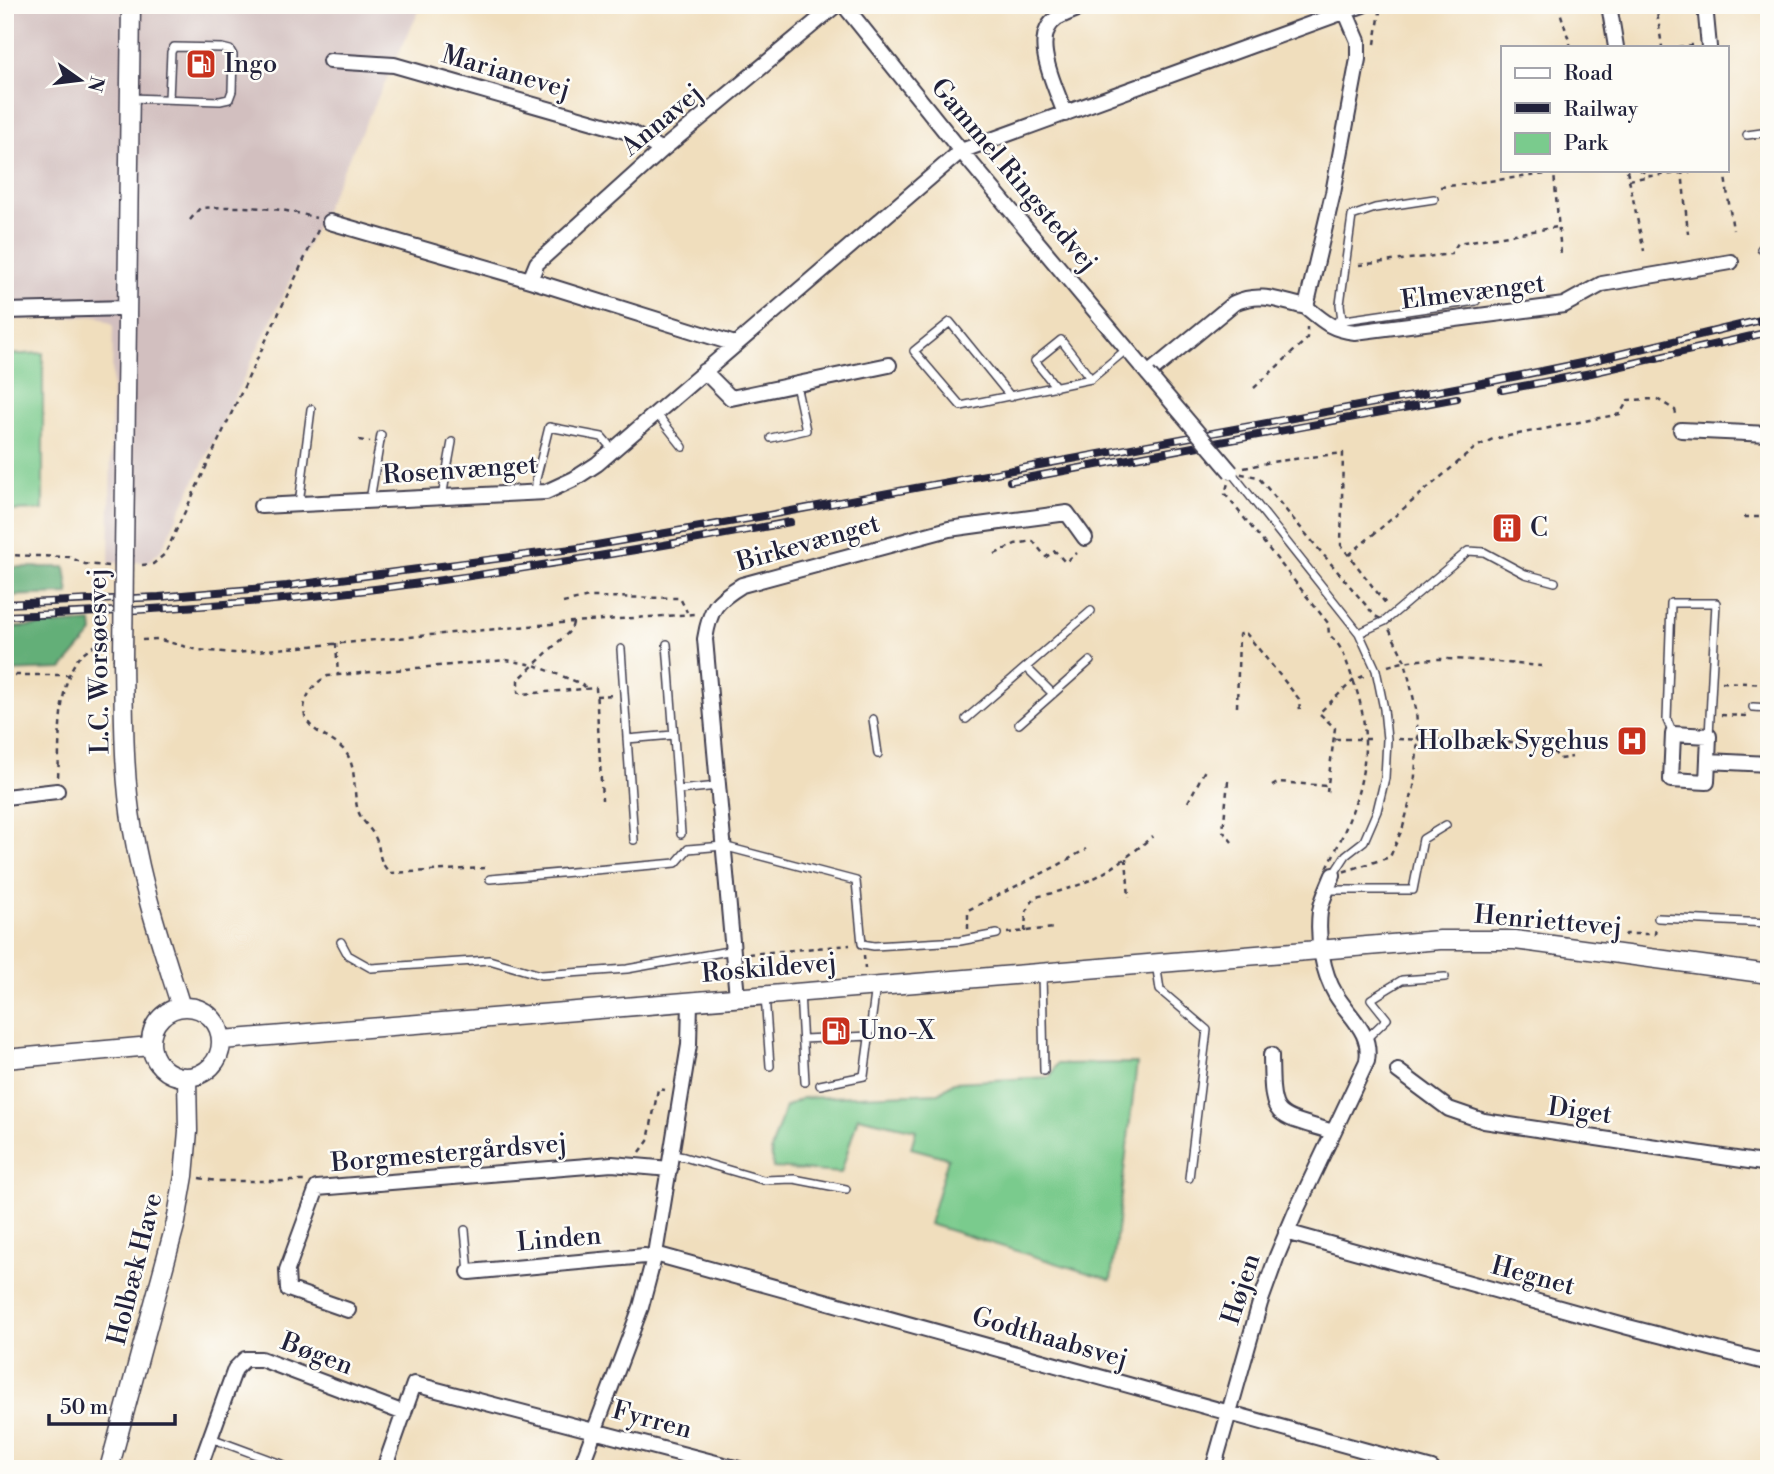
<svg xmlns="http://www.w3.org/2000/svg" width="1774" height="1474" font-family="'Libre Bodoni',serif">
  <rect width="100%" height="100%" fill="#fdfcf7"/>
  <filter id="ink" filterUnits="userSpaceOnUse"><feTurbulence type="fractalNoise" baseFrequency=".0143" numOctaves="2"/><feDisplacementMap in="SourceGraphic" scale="14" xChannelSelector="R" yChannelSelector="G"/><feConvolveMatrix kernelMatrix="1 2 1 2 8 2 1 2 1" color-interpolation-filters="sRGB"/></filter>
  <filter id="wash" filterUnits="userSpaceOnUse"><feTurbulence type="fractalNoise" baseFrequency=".00686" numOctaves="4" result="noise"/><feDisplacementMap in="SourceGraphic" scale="28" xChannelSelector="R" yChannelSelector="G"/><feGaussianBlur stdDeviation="1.57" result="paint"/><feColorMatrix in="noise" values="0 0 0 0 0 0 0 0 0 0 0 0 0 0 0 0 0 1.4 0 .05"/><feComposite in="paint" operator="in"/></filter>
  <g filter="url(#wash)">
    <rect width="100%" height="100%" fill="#f0debd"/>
    <path fill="#d2bfbf" d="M5,5H422L162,549L148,562L109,563L113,325L98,316L5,320Z"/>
    <path fill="#7acb8d" stroke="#4e7664" stroke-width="2" d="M43,353V510L5,511V355Z
      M1137,1063L1111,1280L929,1224L948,1158L911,1148L916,1130L858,1117L841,1173L773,1168L771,1150L785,1107L802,1098L939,1093L954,1082L1050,1077L1057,1064Z"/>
    <path fill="#63af78" stroke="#42685a" stroke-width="2" d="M5,567H65L69,594L5,596Z
      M92,622L93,633L62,669L5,671V628Z"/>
  </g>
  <g filter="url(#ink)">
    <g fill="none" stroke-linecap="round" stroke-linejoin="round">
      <g stroke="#413e4e" stroke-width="10">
        <path id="service" d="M130,98L220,101L229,99L232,91L233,55L230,50L222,48L174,47L171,52L169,99
          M1747,135L1769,132
          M1761,249L1769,248
          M1342,320L1340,304L1352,216L1375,208L1434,199
          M1338,321L1476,301
          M1056,387L1035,361L1061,340L1091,379
          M1011,397L950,322L914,351L961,406L1091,379L1127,349
          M656,413L683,447
          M771,438L806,430L796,385
          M1231,472L1359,633L1376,670L1384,709L1387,739L1385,778L1377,811L1364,841L1346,855L1333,875
          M536,492V479L549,427L602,437L613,450
          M442,497L452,442
          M370,500L381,435
          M299,504L311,409
          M1359,633L1385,621L1468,551L1484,552L1525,574L1555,582
          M667,644L678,790L718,786
          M621,649L634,840
          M1026,667L1053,694
          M1753,707L1769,708
          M873,719L878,754
          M966,719L1091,611
          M1019,724L1090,661
          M1673,734L1667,720L1671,603H1716L1709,736
          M627,739L673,735
          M678,790L681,834
          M490,879L676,863L688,849L723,846L856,881L862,944L874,946L960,941L997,934
          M1327,890H1413L1423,839L1446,825
          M1658,918L1769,923
          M341,942L348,955L371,968L489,960L541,975L627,969L734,950
          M1156,963L1160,990L1207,1030L1189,1178
          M1042,972L1044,1071
          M800,992L805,1082
          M765,995L770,1066
          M803,1039L870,1036
          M1366,1039L1387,1019L1371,999L1402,980L1445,977
          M820,1085L864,1076L876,986
          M673,1155L684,1157L763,1180L794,1179L846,1189
          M465,1230L469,1272
          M211,1438L281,1464"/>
      </g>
      <g stroke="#413e4e" stroke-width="18">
        <path id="minor" d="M844,5L961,151L1148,374L1234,303C1260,291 1279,301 1306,307L1333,193L1358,59V41L1346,13
          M1609,5L1616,47
          M1705,5L1709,47
          M330,61L394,65L632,133L662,150
          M1065,114C1057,89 1028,37 1057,18C1066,13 1078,9 1087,5
          M330,222L530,280L735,344
          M530,280L537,263L662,150L836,5
          M1306,307C1324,322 1331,329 1355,332L1564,305L1602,284L1731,262
          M5,311L128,308
          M704,371L731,398L889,365
          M1681,430L1769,434
          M261,506L546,492L574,479L597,464L961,151L1363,5
          M1673,734L1709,736L1707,782L1671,780Z
          M1708,761L1769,764
          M5,797L57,791
          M737,997L705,639C710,608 716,601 742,585L949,529L1067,513L1085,538
          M1271,1055C1272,1121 1272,1113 1333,1132
          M1398,1071L1449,1109L1484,1121L1769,1164
          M1286,1232L1628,1327L1769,1363
          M655,1254L1432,1469
          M469,1272L645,1256L654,1258
          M348,1310L288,1289L287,1270L317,1188L612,1164L670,1169
          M199,1469L235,1369L245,1359H261L404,1413
          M384,1469L414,1384L739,1469
          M580,1469L641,1307L655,1254L689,1045L690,1001
          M1213,1469L1260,1303L1277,1256L1296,1211L1367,1061C1372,1032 1350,1018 1336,995C1322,972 1317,938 1320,911C1322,899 1328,887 1333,875"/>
      </g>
      <g stroke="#413e4e" stroke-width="21">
        <path id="tertiary" d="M124,555L131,5
          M123,660C124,716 123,775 133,831C143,891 163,949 181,1007
          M151 1042a35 35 0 1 1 70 0a35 35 0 1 1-70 0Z
          M222,1040L1440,940H1515L1769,974
          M5,1059L151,1046
          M109,1469L176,1222L184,1176L188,1131L187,1078"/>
      </g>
      <path stroke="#413e4e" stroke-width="2.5" stroke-dasharray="5 5" stroke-linecap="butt" d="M1558,5L1571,47
        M1656,5L1662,47
        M1375,44L1381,5
        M1678,47L1692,45
        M1627,170L1644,251
        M1640,170L1649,175
        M1682,170L1688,234
        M1724,170L1733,230
        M1629,180L1651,176L1709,170
        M1440,187L1554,173L1561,254
        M190,220L200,208C241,206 277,206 316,218
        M1359,265L1451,254L1458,243L1558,227
        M1254,388L1307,339V327
        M359,440L370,442
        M1244,468L1271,462L1343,453L1341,545L1386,604
        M1231,472L1258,477L1375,616L1385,621L1405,661L1416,709L1418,739L1414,787L1403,827L1390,857L1333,875L1325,872C1359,805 1380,750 1352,677C1346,661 1343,646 1329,635L1328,623L1225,494Z
        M1744,517H1769
        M995,554L1015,544L1033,541L1046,557L1055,551L1065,562L1077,553
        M5,555L69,557L85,564L108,566
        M1349,555L1476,447L1493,439L1620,414L1628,400L1657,399L1675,410L1676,414
        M142,565L153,564L165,554L318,230
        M563,603L589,597L680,598L687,612
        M573,623L571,630L518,680V692L522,694L596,688L602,800
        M142,640L157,639L198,650L234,653L573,622L695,614
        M336,643L338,675
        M1388,666C1430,652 1497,663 1542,666
        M5,675H69
        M1722,682L1769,684
        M596,696L614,695
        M1237,707L1239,635L1245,632L1299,699L1300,711
        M1721,715L1746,716
        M1335,739H1374
        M1398,739L1548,743L1559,759L1572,757
        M58,777C61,737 53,647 107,643
        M1228,781L1223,831L1232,842
        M1272,786L1279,782L1327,786
        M1327,792L1335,728L1319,713L1354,680L1366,675
        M1188,802L1206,768
        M1126,858L1129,898
        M485,868L390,873C376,858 382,854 376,839C371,827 360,821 357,807C353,789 357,765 344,750C332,737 304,731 304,709C305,695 316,681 328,676L506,660L534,665L582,684L586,688
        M968,929V910L1057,866L1086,849
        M1025,932L1026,912L1035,897C1090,886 1111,871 1153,836
        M1007,933L1054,928
        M1625,936L1626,934H1655L1656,928
        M748,954L850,945
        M864,955L865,969
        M640,1152L648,1141L658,1089L665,1090
        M199,1178L217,1181H304"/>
      <use href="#service" stroke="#fff" stroke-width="7"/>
      <use href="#minor" stroke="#fff" stroke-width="14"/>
      <use href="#tertiary" stroke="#fff" stroke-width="18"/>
      <g stroke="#22223b" stroke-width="8">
        <path id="rail" d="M1502,390L1591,373L1769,332
          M1010,481L1457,398
          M5,604L159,597L287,586L579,548L764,516L1493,381L1591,361L1769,318
          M5,616C141,611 278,603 413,584C539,567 665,546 790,522"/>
      </g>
      <use href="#rail" stroke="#fdfcf7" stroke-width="5" stroke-dasharray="16" stroke-linecap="butt"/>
      <g stroke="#413e4e" stroke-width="18" stroke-linecap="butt">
        <path id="minor-bridge" d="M1148,374L1231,472"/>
      </g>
      <g stroke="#413e4e" stroke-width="21" stroke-linecap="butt">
        <path id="tertiary-bridge" d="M123,660L124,555"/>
      </g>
      <use href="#minor-bridge" stroke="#fff" stroke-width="14"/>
      <use href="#tertiary-bridge" stroke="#fff" stroke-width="18"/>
    </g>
  </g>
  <defs>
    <g id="fuel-square" transform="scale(1.575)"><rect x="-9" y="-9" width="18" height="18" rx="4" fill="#c8321e" stroke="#fdfcf7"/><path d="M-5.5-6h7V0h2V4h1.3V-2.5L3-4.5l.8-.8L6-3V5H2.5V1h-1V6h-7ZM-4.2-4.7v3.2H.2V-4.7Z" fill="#fff"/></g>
    <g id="building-square" transform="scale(1.575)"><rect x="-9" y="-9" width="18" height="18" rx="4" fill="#c8321e" stroke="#fdfcf7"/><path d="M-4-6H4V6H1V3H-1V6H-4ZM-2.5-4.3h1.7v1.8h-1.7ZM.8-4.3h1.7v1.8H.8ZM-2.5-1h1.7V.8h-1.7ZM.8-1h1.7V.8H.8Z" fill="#fff"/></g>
    <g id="hospital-square" transform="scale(1.575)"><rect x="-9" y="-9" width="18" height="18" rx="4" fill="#c8321e" stroke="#fdfcf7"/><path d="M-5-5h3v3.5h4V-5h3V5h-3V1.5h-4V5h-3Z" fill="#fff"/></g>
  </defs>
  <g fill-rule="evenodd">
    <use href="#fuel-square" x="201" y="64"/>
    <use href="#building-square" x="1507" y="528"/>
    <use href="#hospital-square" x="1632" y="741"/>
    <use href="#fuel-square" x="836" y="1031"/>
  </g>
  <g text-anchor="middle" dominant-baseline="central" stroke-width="5" stroke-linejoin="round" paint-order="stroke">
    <g font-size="26" fill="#22223b" stroke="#fdfcf7" text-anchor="start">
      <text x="224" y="64">Ingo</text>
      <text x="1530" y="528">C</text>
      <text x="1609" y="741" text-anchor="end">Holbæk Sygehus</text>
      <text x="859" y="1031">Uno-X</text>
    </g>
    <g font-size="26" fill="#22223b" stroke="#fdfcf7">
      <text transform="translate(506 72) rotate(16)">Marianevej</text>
      <text transform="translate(662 120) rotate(-40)">Annavej</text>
      <text transform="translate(1014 175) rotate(50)">Gammel Ringstedvej</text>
      <text transform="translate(1473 292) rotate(-7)">Elmevænget</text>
      <text transform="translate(460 470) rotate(-4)">Rosenvænget</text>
      <text transform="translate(808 543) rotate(-16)">Birkevænget</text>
      <text transform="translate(99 661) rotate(-91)">L.C. Worsøesvej</text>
      <text transform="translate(1548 921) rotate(5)">Henriettevej</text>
      <text transform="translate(769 968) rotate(-5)">Roskildevej</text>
      <text transform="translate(1580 1111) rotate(8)">Diget</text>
      <text transform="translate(449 1153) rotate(-5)">Borgmestergårdsvej</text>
      <text transform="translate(559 1239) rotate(-5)">Linden</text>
      <text transform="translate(135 1269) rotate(-76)">Holbæk Have</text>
      <text transform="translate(1533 1276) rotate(15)">Hegnet</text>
      <text transform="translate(1241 1289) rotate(-72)">Højen</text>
      <text transform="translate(1050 1338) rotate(16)">Godthaabsvej</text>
      <text transform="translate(317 1354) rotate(21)">Bøgen</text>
      <text transform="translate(652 1420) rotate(15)">Fyrren</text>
    </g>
  </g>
  <rect width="1774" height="1474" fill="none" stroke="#fdfcf7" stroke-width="28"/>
  <rect x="1501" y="46" width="228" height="126" fill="#fdfcf7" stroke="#a5a5ac" stroke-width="2"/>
  <rect x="1515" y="68" width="35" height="10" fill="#ffffff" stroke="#a5a5ac" stroke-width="2"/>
  <text x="1564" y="80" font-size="21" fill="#22223b">Road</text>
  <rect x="1515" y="103" width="35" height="10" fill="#22223b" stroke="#a5a5ac" stroke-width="2"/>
  <text x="1564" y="116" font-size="21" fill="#22223b">Railway</text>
  <rect x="1515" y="133" width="35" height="21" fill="#7acb8d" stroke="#a5a5ac" stroke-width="2"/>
  <text x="1564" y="150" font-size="21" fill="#22223b">Park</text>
  <g transform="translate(80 80) rotate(104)" stroke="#fdfcf7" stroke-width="5" paint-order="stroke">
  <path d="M0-5L12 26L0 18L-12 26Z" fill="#22223b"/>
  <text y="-10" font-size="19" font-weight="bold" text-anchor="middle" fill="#22223b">N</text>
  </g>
  <path d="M49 1414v10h126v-10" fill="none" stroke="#22223b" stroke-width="3.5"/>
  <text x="60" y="1414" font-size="21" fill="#22223b" stroke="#fdfcf7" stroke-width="5" paint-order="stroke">50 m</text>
</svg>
